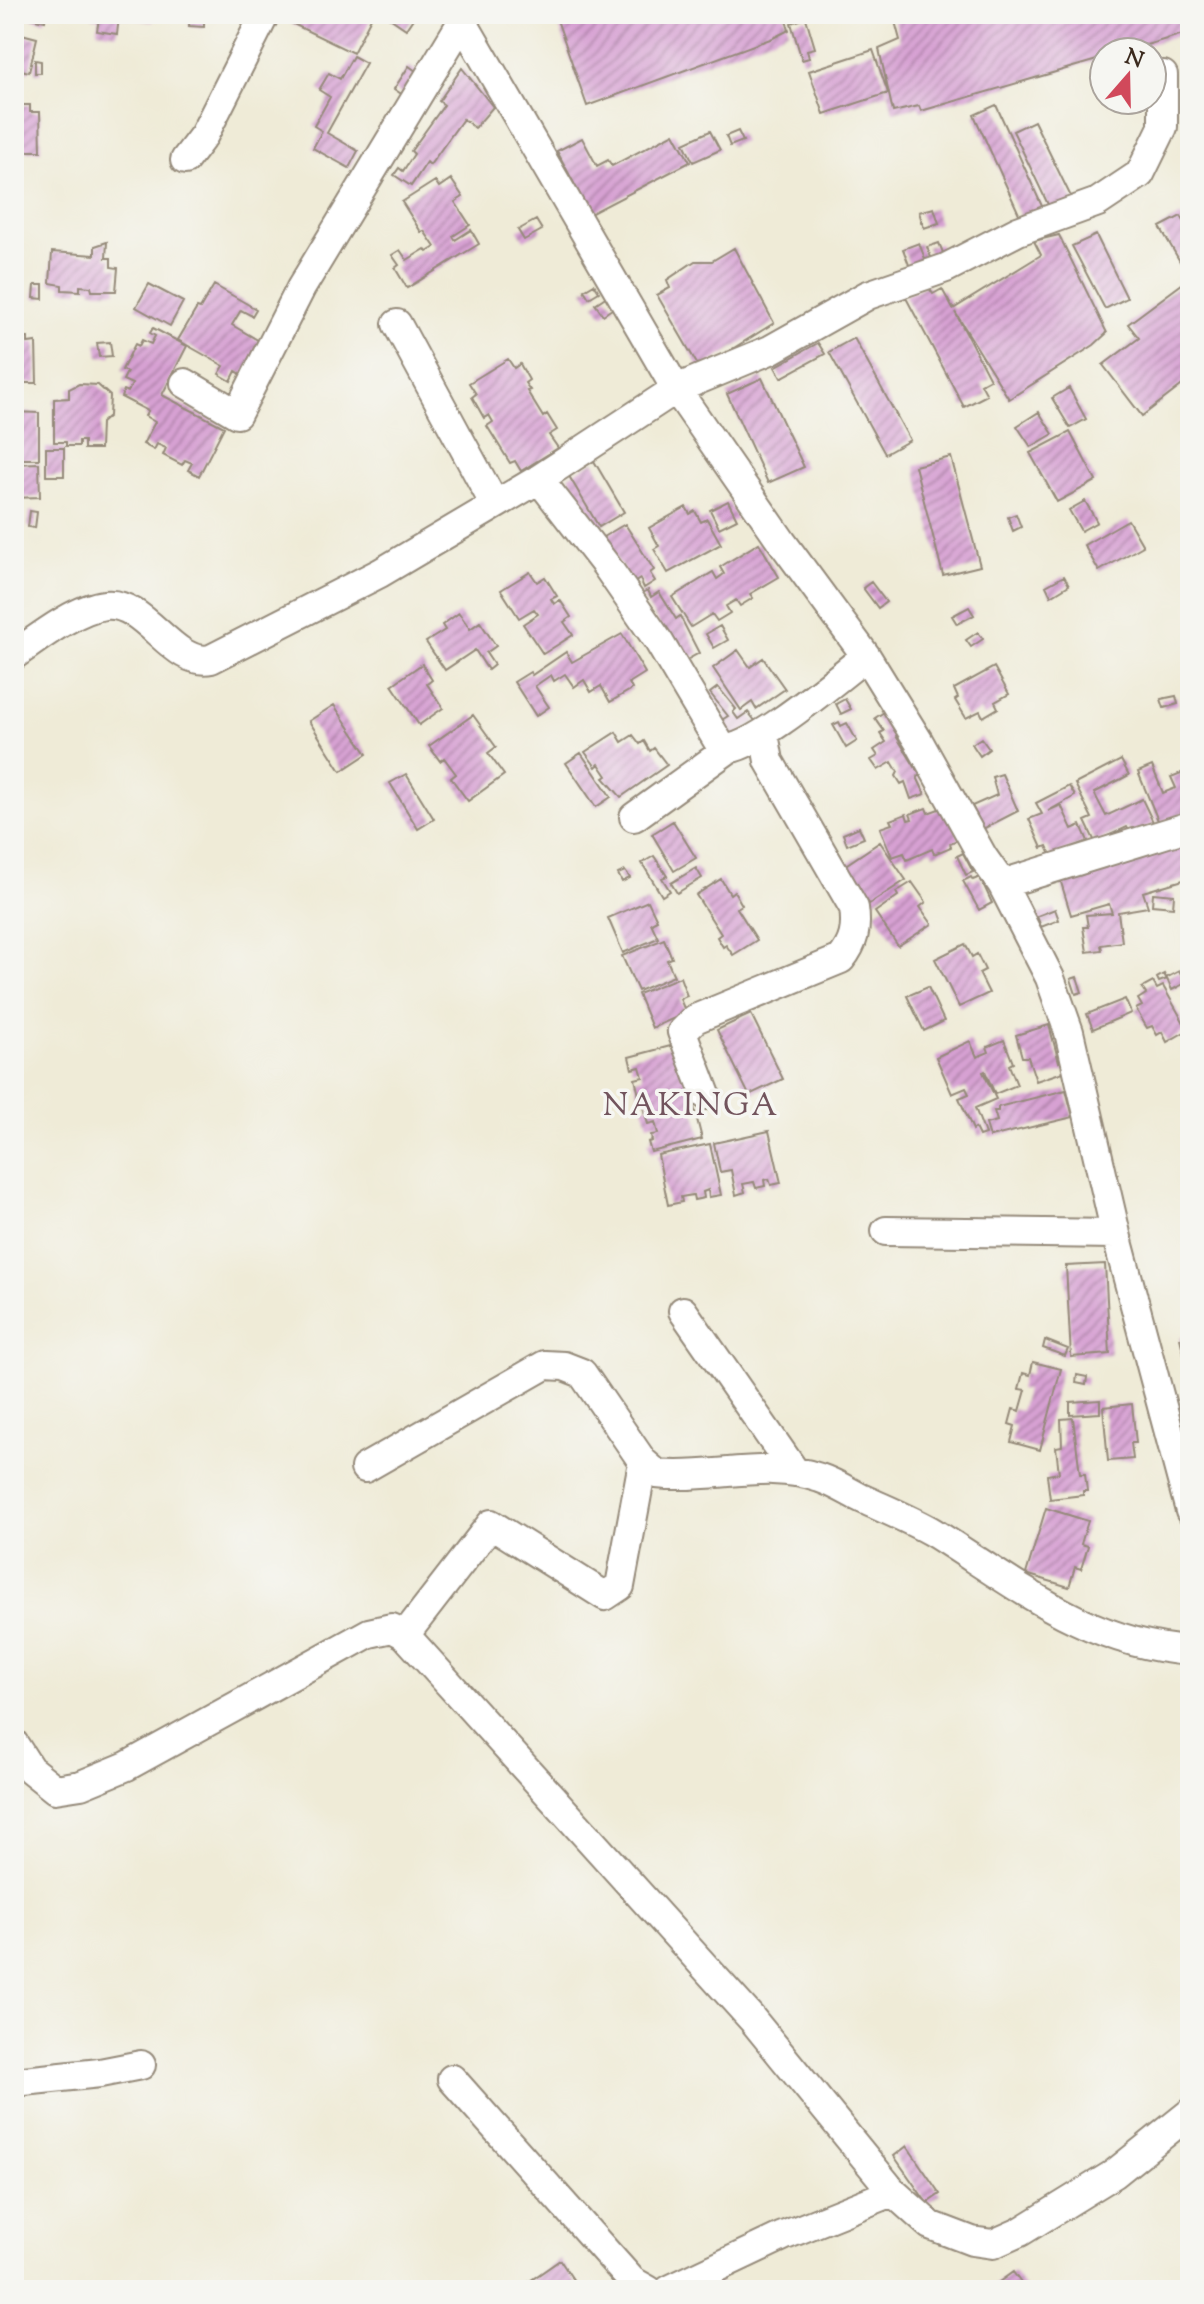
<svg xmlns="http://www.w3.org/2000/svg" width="1204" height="2304" font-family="'Sorts Mill Goudy',serif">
  <defs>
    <pattern id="building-hatch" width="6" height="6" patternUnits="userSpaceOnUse" patternTransform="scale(2)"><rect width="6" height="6" fill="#d7a1d3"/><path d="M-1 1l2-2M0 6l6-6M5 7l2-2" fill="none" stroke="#b083ab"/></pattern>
  </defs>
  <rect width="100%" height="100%" fill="#f6f6f2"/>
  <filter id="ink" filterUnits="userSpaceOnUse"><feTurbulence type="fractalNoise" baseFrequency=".0125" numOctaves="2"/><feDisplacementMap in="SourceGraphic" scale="16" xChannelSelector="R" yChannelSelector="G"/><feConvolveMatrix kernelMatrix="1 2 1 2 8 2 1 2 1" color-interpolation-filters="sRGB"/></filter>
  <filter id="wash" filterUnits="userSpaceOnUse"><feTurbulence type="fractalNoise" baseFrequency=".006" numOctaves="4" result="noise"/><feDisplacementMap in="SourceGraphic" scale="32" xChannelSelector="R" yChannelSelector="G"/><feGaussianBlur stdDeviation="1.8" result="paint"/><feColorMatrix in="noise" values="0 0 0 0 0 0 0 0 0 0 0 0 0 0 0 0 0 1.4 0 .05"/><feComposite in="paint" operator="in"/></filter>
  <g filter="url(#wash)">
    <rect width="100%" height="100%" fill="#efebd7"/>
    <g id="blocks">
      <path fill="url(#building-hatch)" d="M27,14H46L45,21L26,17Z
        M93,14H155L153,22L119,17L117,34L97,31L99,18L92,17Z
        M190,14H215L214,20L204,19V27L189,26Z
        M290,14H373L353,53L287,21Z
        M384,14H416L406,29Z
        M555,14H784L789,30L773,38L587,106Z
        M893,14H1190V32L1123,52H1104V58L921,111L919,106L893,112L879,49L900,40Z
        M806,18L815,48L807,50L809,58L802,60L791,23Z
        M14,32L37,38L29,72L14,68Z
        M873,50L888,93L824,114L809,71Z
        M353,56L366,63L327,133L358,151L349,168L313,148L322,131L314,126L330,97L319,90L329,73L340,79Z
        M35,60L41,61V73H35Z
        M422,62L403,95L394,89L409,66L416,71Z
        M462,68L493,107L475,128L463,119L430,165L427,162L411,186L394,175L399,168L403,171L414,154L411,151L444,105L439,101Z
        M14,105H30V112H40L41,151H25V145H14Z
        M996,105L1046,215L1024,225L974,115Z
        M1034,121L1075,205L1053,215L1013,131Z
        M710,131L720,150L693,162L684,143Z
        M738,131L743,141L730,146L726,136Z
        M674,133L690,162L590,214L557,151L582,138L597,166L608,160L612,166Z
        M451,179L463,197L455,202L470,225L453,236L455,240L471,230L479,244L407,288L395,268L399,265L392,255L400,250L407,260L425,249L427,252L435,247L424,231L421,232L402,202L435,181L439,187Z
        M934,208L939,223L924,228L919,212Z
        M1181,216L1190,231V261L1182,265L1160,227Z
        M536,220L542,230L524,240L518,230Z
        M1059,235L1107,333L1094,345L1009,399L955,312L990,379L981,384L987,395L964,407L905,296L927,285L933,294L942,289L953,309L1041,255L1034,241Z
        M1096,235L1127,298L1105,309L1072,246Z
        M107,242L106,258H111V267L118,268L116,291H92L91,287L80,286V291L62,290V285L50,283L52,252L95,255V246Z
        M919,243L927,264L911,270L903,249Z
        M939,243L944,255L932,260L927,247Z
        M734,248L774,323L700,369L657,295L670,288L667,280L695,261H712Z
        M1190,278V379L1142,416L1103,365L1139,338L1128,324Z
        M149,284L183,302L170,326L136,307Z
        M594,284L599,292L589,298L584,290Z
        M35,285H43V299L34,298Z
        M214,285L256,309L252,316L241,310L232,325L268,346L249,379L236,371L231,381L219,374L224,366L178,340L197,308L200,309Z
        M607,296L615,307L603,315L595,304Z
        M153,328L187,346L162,395L224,427L199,476L188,470L192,463L185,460L182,465L163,455L166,448L157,444L154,450L143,444L155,422L145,416L148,411L121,397L124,390L128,392L132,384L123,380L127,372L122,370L135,344L139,346L142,340L151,344L155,336L150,333Z
        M14,338H28V343L36,342L37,383H24V377H14Z
        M854,338L910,440L885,454L829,352Z
        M110,342L112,356L99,357L97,343Z
        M818,343L825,354L781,378L775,367Z
        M508,359L514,368L520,364L529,380L525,383L530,390L527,391L543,417L547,414L557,430L549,435L558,448L521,471L515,461L510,463L487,426L493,422L489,415L484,418L472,397L476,394L469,383Z
        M762,378L804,467L768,483L727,394Z
        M79,384L98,385L110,396L109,416L101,423L100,449H84V441H79V446H66V442H54V399L69,398V389Z
        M1069,388L1086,419L1070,428L1052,398Z
        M14,412L39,413V459H14Z
        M1039,412L1053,434L1031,447L1017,426Z
        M1070,432L1096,481L1057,502L1030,453Z
        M46,448H64V476H46Z
        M951,457L980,566L943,575L915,466Z
        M594,461L624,512L599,527L569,476Z
        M39,463L40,497L14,498V464Z
        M728,501L737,519L719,528L710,510Z
        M1085,501L1097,522L1081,531L1069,510Z
        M686,507L690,514L695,511L701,522L707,519L721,544L668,573L654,549L659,546L649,528Z
        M30,511L37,512L35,528L28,527Z
        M14,512H16L18,540H14Z
        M1016,514L1021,527L1013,531L1008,517Z
        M1128,520L1143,546L1099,571L1084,545Z
        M625,524L654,570L650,573L655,581L644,588L640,579L632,584L603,537Z
        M759,543L779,577L750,594L753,598L740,606L736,600L726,606L730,613L717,621L712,614L691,627L672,597L713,572L717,579L724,574L720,567Z
        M530,572L537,582L545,577L557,596L551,599L554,604L560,600L571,617L564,622L573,635L543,654L523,624L538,614L534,609L519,618L501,590Z
        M1064,576L1069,585L1051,596L1046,586Z
        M871,582L886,602L878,608L863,588Z
        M648,590L651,597L659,592L676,619L680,616L699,653L683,662L640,594Z
        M969,607L974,615L957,624L952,616Z
        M459,613L470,629L480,622L496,646L486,653L494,665L488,670L475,650L445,670L426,642L445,630L442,625Z
        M720,626L728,640L714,648L706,634Z
        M978,632L983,639L971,647L966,640Z
        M622,634L645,673L629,683L632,689L610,702L601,686L591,692L584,680L574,687L565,674L554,681L551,675L535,686L549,707L536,716L514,682L530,672L532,675L566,652L572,662Z
        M738,650L750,667L763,658L785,689L756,709L752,702L741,710L713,668Z
        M422,664L432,680L427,684L443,708L419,725L392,685Z
        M994,667L1009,694L995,702L998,708L983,717L980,711L966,718L955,700L958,698L954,689Z
        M718,687L736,709L733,712L738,719L748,712L756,722L730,740L717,723L728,716L710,693Z
        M1176,696L1178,704L1164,708L1161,699Z
        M845,699L851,709L841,714L836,704Z
        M334,705L367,754L341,771L309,721Z
        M884,712L899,733L896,736L920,775L917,777L925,794L911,799L905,782L901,784L896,776L898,772L892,762L878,770L871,760L878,756L874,750L886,742L880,733L884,731L875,718Z
        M473,715L496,747L488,753L504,775L468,801L451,778L456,774L444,758L440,761L429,746Z
        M839,722L841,726L847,723L857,741L846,748L833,725Z
        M616,732L622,742L633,735L640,744L644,741L650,751L654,748L667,765L621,797L604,778L607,776L599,764L596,767L585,752Z
        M981,738L989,749L980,756L972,744Z
        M581,753L611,797L596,807L566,763Z
        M1121,760L1129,775L1094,793L1106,816L1142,799L1154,824L1131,835L1127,827L1095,842L1085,821L1092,818L1075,784Z
        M1152,766L1163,793L1176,788L1171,777L1186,771L1190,780V811L1159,823L1138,772Z
        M406,774L434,819L418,829L390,783Z
        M1002,774L1018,811L983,829L972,806L997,795L992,777Z
        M1069,786L1075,796L1048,811L1061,805L1072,829L1081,825L1088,841L1052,857L1047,846L1042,848L1029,819L1042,814L1036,803Z
        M947,806L960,839L950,843L951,847L934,854L932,849L907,860L904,853L892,857L880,828L892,824L890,820L906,814L908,820L912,819L910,814L926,808L928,813Z
        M673,821L696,858L674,871L652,834Z
        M859,827L864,838L847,845L843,834Z
        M1190,839V878L1143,892L1148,907L1118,912L1122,942L1101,945L1102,950L1087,952L1083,927H1088L1086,915L1112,913L1109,904L1071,915L1060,879Z
        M880,842L906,880L869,904L844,866Z
        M963,853L973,872L966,875L957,856Z
        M654,856L667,876L662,878L670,891L662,896L642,863Z
        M696,868L702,878L677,893L671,883Z
        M625,871L630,878L622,882L618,874Z
        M971,877L973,880L980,877L992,903L979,910L963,881Z
        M721,879L730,894L734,891L742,905L737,908L757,940L733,955L726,945L723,947L717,937L721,934L696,895Z
        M912,882L926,902L920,907L932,924L898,946L875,912L898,896L896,892Z
        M1153,893L1174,895L1173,907L1152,905Z
        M648,901L657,920L651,923L658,938L623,953L608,918Z
        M1055,909L1059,920L1041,927L1037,916Z
        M664,939L672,958L667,960L674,976L638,991L622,956Z
        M965,944L972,957L977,954L985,970L979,973L989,993L959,1007L935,959Z
        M1190,964V996L1185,987L1190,984L1181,968Z
        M1179,971L1185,983L1172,990L1167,979L1159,982L1157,978L1164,974L1166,978Z
        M680,977L687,996L680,999L686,1013L652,1028L638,994Z
        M1077,977L1082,992L1076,994L1071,979Z
        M1153,982L1157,989L1163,986L1188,1030L1167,1042L1162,1032L1157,1035L1152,1026L1147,1028L1136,1009L1142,1006L1138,999L1146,994L1142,988Z
        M928,987L944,1021L924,1031L907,996Z
        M1125,999L1131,1013L1093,1029L1087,1014Z
        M751,1014L783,1079L749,1095L717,1030Z
        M1049,1025L1059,1062L1063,1060L1066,1071L1036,1081L1028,1057H1022L1016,1035Z
        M1004,1040L1013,1063L1009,1065L1017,1085L995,1094L985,1071L983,1072L996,1099L975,1108L985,1134L979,1136L975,1128L973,1130L959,1098L969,1094L966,1088L952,1094L936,1057L970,1041L977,1057L989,1052L987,1047Z
        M678,1044L702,1139L651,1152L648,1142L652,1141L651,1135L658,1134L655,1122L648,1124L643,1107L650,1106L647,1093L639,1095L635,1079L643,1077L640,1067L632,1069L629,1057Z
        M1066,1090L1073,1117L990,1137L986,1124L997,1121L994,1111H998V1107Z
        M769,1131L781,1183L771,1185L769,1179L764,1180L765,1186L756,1188L754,1182L743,1184L745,1192L736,1195L731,1170L720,1172L714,1143Z
        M710,1144L721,1195L709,1197L708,1190L703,1192L704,1198L694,1200L693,1195L681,1197L682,1202L668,1205L658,1155Z
        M1105,1264L1110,1354L1071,1357L1066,1266Z
        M1190,1336V1367H1187L1180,1338Z
        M1045,1340L1068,1349L1065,1356L1043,1348Z
        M1033,1362L1061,1369L1040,1450L1011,1442L1015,1426L1009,1424L1013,1409L1020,1411L1026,1390L1019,1389L1023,1373L1030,1375Z
        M1077,1375L1087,1377L1086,1385L1076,1383Z
        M1100,1400V1413L1070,1415V1402Z
        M1132,1404L1136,1443H1131L1133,1459L1108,1461L1103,1407Z
        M1073,1418L1080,1474H1085L1087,1491H1083V1495L1050,1499L1047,1475L1059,1473L1056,1447L1062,1446L1061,1419Z
        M1046,1508L1088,1521L1081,1544L1088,1546L1081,1569L1075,1567L1069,1587L1026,1574Z
        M907,2146L940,2194L927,2203L894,2156Z
        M560,2260L578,2287L574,2290H517Z
        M1013,2272L1026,2290H988Z
        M716,2279L724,2290H700Z"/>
    </g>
  </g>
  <g filter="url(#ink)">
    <use href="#blocks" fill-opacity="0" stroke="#958a7a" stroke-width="2"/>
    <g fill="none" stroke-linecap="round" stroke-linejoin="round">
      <g stroke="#958a7a" stroke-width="32">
        <path id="minor" d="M458,14L676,389L782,542L866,656L919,742L983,857L1002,884L1050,978L1069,1032L1116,1234L1190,1511
          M185,160L204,135L265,14
          M397,324L495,505
          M185,383L237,414L301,288L462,22
          M539,479L605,564L659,642L722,748C744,758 844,673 866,656
          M14,655C37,639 76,608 105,605C146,600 172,667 211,659L380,573L539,479L676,389L770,350L868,295L946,268L1018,231L1098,202L1140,174L1163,127V75
          M634,817L727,750
          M1002,884L1190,826
          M706,1095L682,1032L695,1019L841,959C854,943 857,929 854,908L769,761L764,734
          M886,1231L1116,1234
          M683,1311L795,1472
          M365,1468L545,1365L564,1366L582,1373L643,1462L657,1474C710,1480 768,1459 820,1478C835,1483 849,1492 863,1499C887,1510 912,1520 934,1533C1017,1585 1088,1644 1190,1651
          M405,1635L491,1524L605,1596L620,1586L643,1462
          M14,1744L30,1769L55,1789L81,1785L127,1766L369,1633L392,1628L405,1635L752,2019L893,2192L930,2225L972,2241L993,2244L1020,2232L1114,2174L1190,2113
          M452,2079L632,2281L648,2290
          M14,2082L100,2073L141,2065
          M669,2290L783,2236L893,2192"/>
      </g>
      <use href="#minor" stroke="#fff" stroke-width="28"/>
    </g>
  </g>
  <g text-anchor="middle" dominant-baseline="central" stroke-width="7" stroke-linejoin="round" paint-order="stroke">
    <g font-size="32" letter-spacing="2" fill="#72545d" stroke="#f6f6f2">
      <text x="691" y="1107">NAKINGA</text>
    </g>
  </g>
  <rect width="1204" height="2304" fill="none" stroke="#f6f6f2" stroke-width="48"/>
  <g transform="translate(1128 76) rotate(20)"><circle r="38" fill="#f6f6f2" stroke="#aba49d" stroke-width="2"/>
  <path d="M0-6L14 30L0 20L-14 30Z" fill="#d1495b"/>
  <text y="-12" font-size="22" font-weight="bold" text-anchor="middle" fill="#3b2a1e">N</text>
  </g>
</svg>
